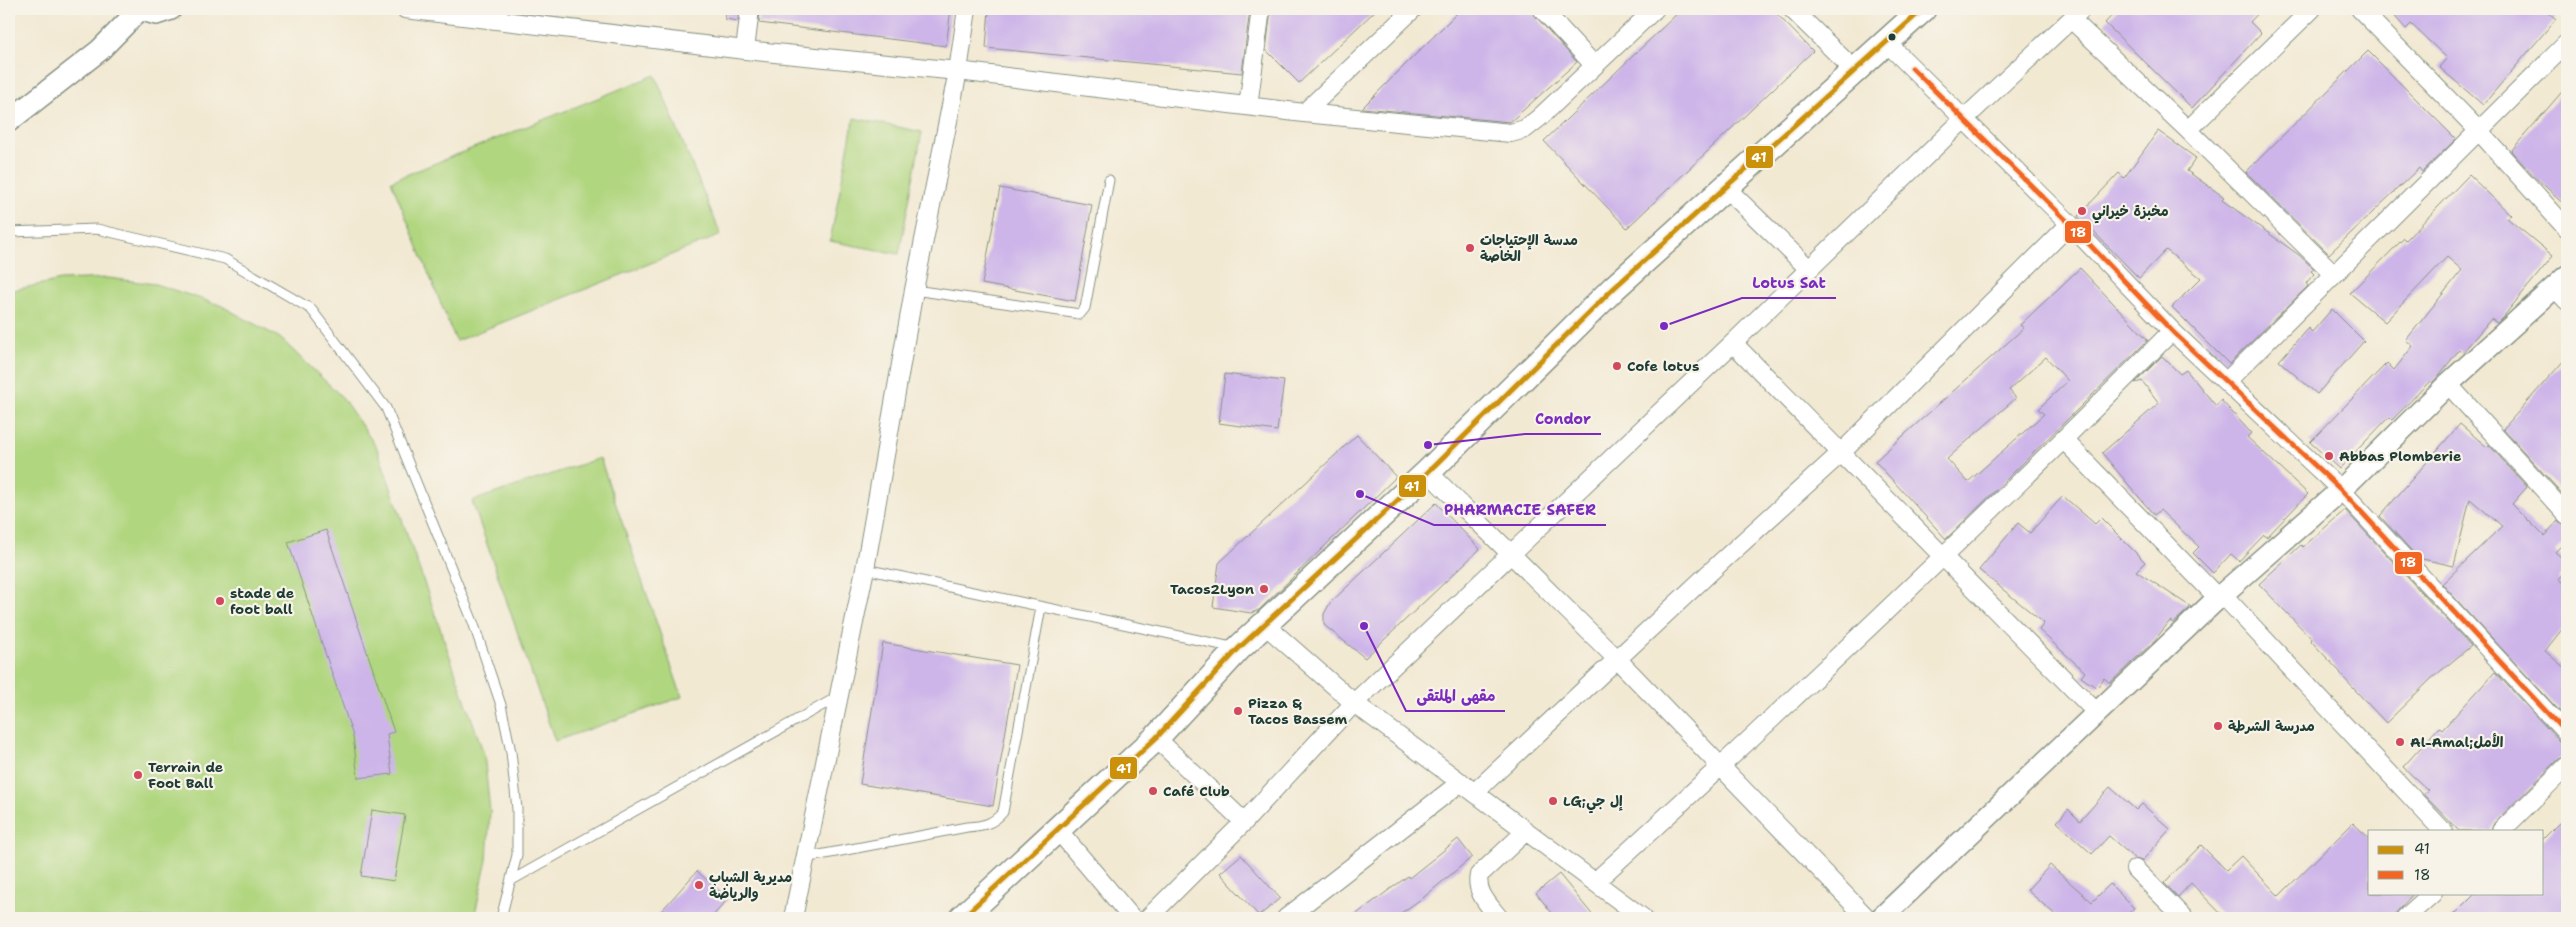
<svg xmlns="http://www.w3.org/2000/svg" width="2576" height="927" font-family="'Shantell Sans','Playpen Sans Arabic',sans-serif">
  <rect width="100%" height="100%" fill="#f7f3e8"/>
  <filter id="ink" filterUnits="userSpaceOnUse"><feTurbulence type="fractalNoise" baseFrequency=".02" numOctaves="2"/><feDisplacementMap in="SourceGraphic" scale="10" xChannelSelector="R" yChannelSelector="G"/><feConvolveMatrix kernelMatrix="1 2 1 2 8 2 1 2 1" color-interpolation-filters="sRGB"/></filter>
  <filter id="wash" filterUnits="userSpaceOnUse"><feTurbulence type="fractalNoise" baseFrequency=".0096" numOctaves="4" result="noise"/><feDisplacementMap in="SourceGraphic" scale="20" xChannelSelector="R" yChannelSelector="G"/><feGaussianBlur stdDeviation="1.12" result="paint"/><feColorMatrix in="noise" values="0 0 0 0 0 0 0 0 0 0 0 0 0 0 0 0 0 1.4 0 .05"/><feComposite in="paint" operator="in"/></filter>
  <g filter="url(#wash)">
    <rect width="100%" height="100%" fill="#f2e9d3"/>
    <path fill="#b0d67f" stroke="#688a5a" d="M655,75L721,235L456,341L391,181Z
      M854,118L922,132L899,254L830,241Z
      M108,278L155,284L220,305L280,338L342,397L377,448L484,754L490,811L487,860L474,918H9V291L61,280Z
      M600,458L682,697L555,741L472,501Z"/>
    <g id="blocks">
      <path fill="#cdb5e9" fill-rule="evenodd" d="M726,9H739L738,21L725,19Z
        M760,9H951L946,46L759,23Z
        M989,9H1250L1242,73L986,48Z
        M1271,9H1377L1299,83L1266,50Z
        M1461,9H1529L1577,62L1510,122L1362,108Z
        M1682,9H1772L1813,51L1627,228L1544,141Z
        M2118,9H2262L2250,22L2261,33L2192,108L2105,23Z
        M2388,9H2544L2556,19L2483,105L2439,67L2447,58L2411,24L2406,29Z
        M2368,51L2456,139L2422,172L2419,168L2329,254L2246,172Z
        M2567,86V206L2537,179L2511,151Z
        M2158,131L2196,158L2187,171L2224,197L2222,200L2299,255L2314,269L2311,271L2314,274L2306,283L2308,286L2229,364L2172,307L2201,278L2166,250L2139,278L2078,216L2119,173L2124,178Z
        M2469,175L2511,215L2507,218L2553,256L2503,317L2497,323L2491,319L2463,352L2459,350L2440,374L2432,383L2430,381L2392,420L2389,417L2339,469L2310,442L2387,363L2394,370L2413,346L2406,340L2462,270L2447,257L2385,322L2350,293L2404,238L2406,240Z
        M1000,188L1092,205L1075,301L982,284Z
        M2080,268L2148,340L1946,539L1875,461L2024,328L2020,325ZM2046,357L2068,381L2038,409L2044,414L1968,482L1947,459L2016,398L2009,390Z
        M2332,309L2364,341L2317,394L2279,361L2308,328L2312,332Z
        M2162,356L2180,374L2186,370L2216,406L2221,400L2251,433L2247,437L2308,494L2267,537L2264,535L2239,561L2231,554L2213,573L2193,553L2199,547L2160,510L2154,515L2102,453L2159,403L2142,381L2135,383Z
        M2567,357V499L2503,429Z
        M1225,374L1284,381L1277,431L1219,423Z
        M2460,424L2487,447L2489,445L2527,487L2512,504L2544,536L2558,521L2567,525V540L2555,552L2567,562V569L2558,579L2567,586V623L2545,651L2567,670V719L2442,584L2502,526L2470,499L2454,566L2418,558L2380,516Z
        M1357,435L1396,477L1259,610L1251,613L1213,607L1219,563Z
        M2063,496L2095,524L2101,518L2145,562L2136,571L2191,607L2173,623L2170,621L2154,641L2110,683L2104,678L2097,688L2081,677L2085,672L2039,630L2044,623L1979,570L2018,523L2030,533Z
        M1436,503L1480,549L1365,658L1324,625V614L1330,603Z
        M2345,510L2471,646L2431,679L2386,723L2340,674L2341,673L2311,641L2312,639L2259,584L2301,545L2303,547Z
        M326,530L394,732L387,734L392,774L358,778L353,736L288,542Z
        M883,643L1017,665L993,806L860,784Z
        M2495,672L2559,741L2567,744V756L2560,758L2494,823L2491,831H2459L2423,794L2428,790L2403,767L2439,727L2442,730Z
        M2110,787L2136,810L2142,804L2170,829L2142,861L2135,859L2109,836L2092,854L2057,822L2068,809L2080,821Z
        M372,810L405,815L394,881L361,876Z
        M2567,815V918H2450L2475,893H2542V840Z
        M2353,823L2370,839V893H2414L2391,918H2225L2191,883L2178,897L2164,883L2201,845L2226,870L2241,856L2279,896Z
        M1458,839L1472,857L1424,897L1394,918H1351L1408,876L1409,878Z
        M1241,855L1280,898L1259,916L1220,873Z
        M2050,865L2092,902L2110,884L2134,908L2124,918H2059L2027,890Z
        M697,871L728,899L711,918H655Z
        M1559,874L1595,918H1556L1536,893Z"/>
    </g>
  </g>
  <g filter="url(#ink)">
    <use href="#blocks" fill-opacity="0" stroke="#889384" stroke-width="1"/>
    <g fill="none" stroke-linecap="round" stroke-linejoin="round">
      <g stroke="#889384" stroke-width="11">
        <path id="service" d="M9,232L97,229L225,259L311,309L386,408L473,622L501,705L511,752L517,809V855L501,918
          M914,290L1080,314L1085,308L1109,180
          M865,569L1236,648
          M804,858L967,827C983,826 993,824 1003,812L1041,607
          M512,880L839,696"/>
      </g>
      <g stroke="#889384" stroke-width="20">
        <path id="minor" d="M405,9L745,50L958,71L1304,113L1511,133L1525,129L1539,118L1655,9
          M1542,9L1594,65
          M1792,9L1855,71
          M2360,9L2479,131L2567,229
          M2072,20L2188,130L2334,274
          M1887,43L2070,224L2172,331L2341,490L2567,734
          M745,50L750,9
          M1248,106L1261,9
          M1304,113L1413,9
          M2188,130L2312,9
          M1725,187L1809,269
          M2555,288L2567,301
          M1733,343L2097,713
          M2226,382L2567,43
          M2448,384L2567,515
          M2064,440L2218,598
          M1428,472L1617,659L1867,918
          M2222,594L2443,831
          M1264,624L1354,703L1643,918
          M1156,738L1244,822
          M1475,792L1721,562L1842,452L2070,224
          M1058,830L1132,918
          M2501,831L2567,766
          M2135,869L2184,918
          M1596,881C1792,702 1985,520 2172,331
          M793,918L865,569L914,290L958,71L967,9
          M1148,918L1244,822L1354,703L1733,343L1963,120L2082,9
          M1286,918L1461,782
          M1499,918C1489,905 1475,892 1479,875L1525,832
          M2405,918L2433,893"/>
      </g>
      <g stroke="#889384" stroke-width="24">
        <path id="tertiary" d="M139,9L156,14L171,9
          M9,121L100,50L140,9
          M1881,918L2218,598L2341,490L2448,384L2567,276"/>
      </g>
      <g stroke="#889384" stroke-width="28">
        <path id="secondary" d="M962,918L1156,738L1239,648L1428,472L1614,288L1923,9"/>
      </g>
      <use href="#service" stroke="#fff" stroke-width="9"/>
      <use href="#minor" stroke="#fff" stroke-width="18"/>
      <use href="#tertiary" stroke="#fff" stroke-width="21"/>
      <use href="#secondary" stroke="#fff" stroke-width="25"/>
      <g stroke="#f7f3e8" stroke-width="9">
        <path id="bus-1" d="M962,918L1156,738L1239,648L1428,472L1614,288L1923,9"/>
      </g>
      <g stroke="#f7f3e8" stroke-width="9">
        <path id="bus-2" d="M1912,68L2070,224L2172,331L2341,490L2567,734"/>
      </g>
      <use href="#bus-1" stroke="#cc910a" stroke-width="5"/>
      <use href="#bus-2" stroke="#f26522" stroke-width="5"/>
    </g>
  </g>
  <circle fill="#1f3d34" stroke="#f7f3e8" stroke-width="2" cx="1892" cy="37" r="4.5"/>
  <g fill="#d1495b" stroke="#f7f3e8" stroke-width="2">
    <circle cx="2082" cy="211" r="5"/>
    <circle cx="1470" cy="248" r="5"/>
    <circle cx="1617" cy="366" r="5"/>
    <circle cx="2329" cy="456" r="5"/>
    <circle cx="1264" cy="589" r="5"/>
    <circle cx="220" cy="601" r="5"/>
    <circle cx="1238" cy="711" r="5"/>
    <circle cx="2218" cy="726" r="5"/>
    <circle cx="2400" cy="742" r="5"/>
    <circle cx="138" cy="775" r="5"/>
    <circle cx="1153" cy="791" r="5"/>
    <circle cx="1553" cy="801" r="5"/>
    <circle cx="699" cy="885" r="5"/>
  </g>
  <g text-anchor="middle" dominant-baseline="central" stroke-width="4.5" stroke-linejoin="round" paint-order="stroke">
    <g font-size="14" font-weight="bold" fill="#1f3d34" stroke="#f7f3e8" text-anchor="start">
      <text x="2092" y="211">مخبزة خيراني</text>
      <text x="1480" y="240">مدسة الإحتياجات<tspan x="1480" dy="16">الخاصة</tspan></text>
      <text x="1627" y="366">Cofe lotus</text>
      <text x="2339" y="456">Abbas Plomberie</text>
      <text x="1254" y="589" text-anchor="end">Tacos2Lyon</text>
      <text x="230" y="593">stade de<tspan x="230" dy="16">foot ball</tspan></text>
      <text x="1248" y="703">Pizza &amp;<tspan x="1248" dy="16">Tacos Bassem</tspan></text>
      <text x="2228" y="726">مدرسة الشرطة</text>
      <text x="2410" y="742">Al-Amal;الأمل</text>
      <text x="148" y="767">Terrain de<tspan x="148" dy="16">Foot Ball</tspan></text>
      <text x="1163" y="791">Café Club</text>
      <text x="1563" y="801">LG;إل جي</text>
      <text x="709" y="877">مديرية الشباب<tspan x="709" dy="16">والرياضة</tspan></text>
    </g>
  </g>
  <path fill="none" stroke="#7b2cbf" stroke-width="2" d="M1664 326L1742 298H1836M1428 445L1525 434H1601M1360 494L1434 525H1606M1364 626L1406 711H1505"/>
  <g fill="#7b2cbf" stroke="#f7f3e8" stroke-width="2">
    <circle cx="1664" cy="326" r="5"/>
    <circle cx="1428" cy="445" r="5"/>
    <circle cx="1360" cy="494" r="5"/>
    <circle cx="1364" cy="626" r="5"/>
  </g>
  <g font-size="15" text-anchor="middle" font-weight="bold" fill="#7b2cbf" stroke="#f7f3e8" stroke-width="4.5" stroke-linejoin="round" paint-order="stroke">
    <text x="1789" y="288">Lotus Sat</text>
    <text x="1563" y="424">Condor</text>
    <text x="1520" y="515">PHARMACIE SAFER</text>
    <text x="1456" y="701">مقهى الملتقى</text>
  </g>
  <g stroke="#f7f3e8" stroke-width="2">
    <rect x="1745" y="145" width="29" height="24" rx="5" fill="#cc910a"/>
    <rect x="2064" y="220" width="28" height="24" rx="5" fill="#f26522"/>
    <rect x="1398" y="474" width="29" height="24" rx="5" fill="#cc910a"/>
    <rect x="2394" y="551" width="29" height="24" rx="5" fill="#f26522"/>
    <rect x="1109" y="756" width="29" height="24" rx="5" fill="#cc910a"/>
  </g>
  <g font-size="14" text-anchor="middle" font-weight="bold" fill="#fff">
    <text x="1759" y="162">41</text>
    <text x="2078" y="237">18</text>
    <text x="1412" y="491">41</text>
    <text x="2408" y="567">18</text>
    <text x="1124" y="773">41</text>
  </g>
  <rect width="2576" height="927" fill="none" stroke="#f7f3e8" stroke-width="30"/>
  <rect x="2368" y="830" width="175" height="65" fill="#f7f3e8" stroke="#a1aaa0"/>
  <rect x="2378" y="846" width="25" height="8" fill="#cc910a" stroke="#a1aaa0"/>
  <text x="2414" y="854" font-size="15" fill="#1f3d34">41</text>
  <rect x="2378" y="871" width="25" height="8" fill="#f26522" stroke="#a1aaa0"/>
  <text x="2414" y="880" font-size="15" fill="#1f3d34">18</text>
</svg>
